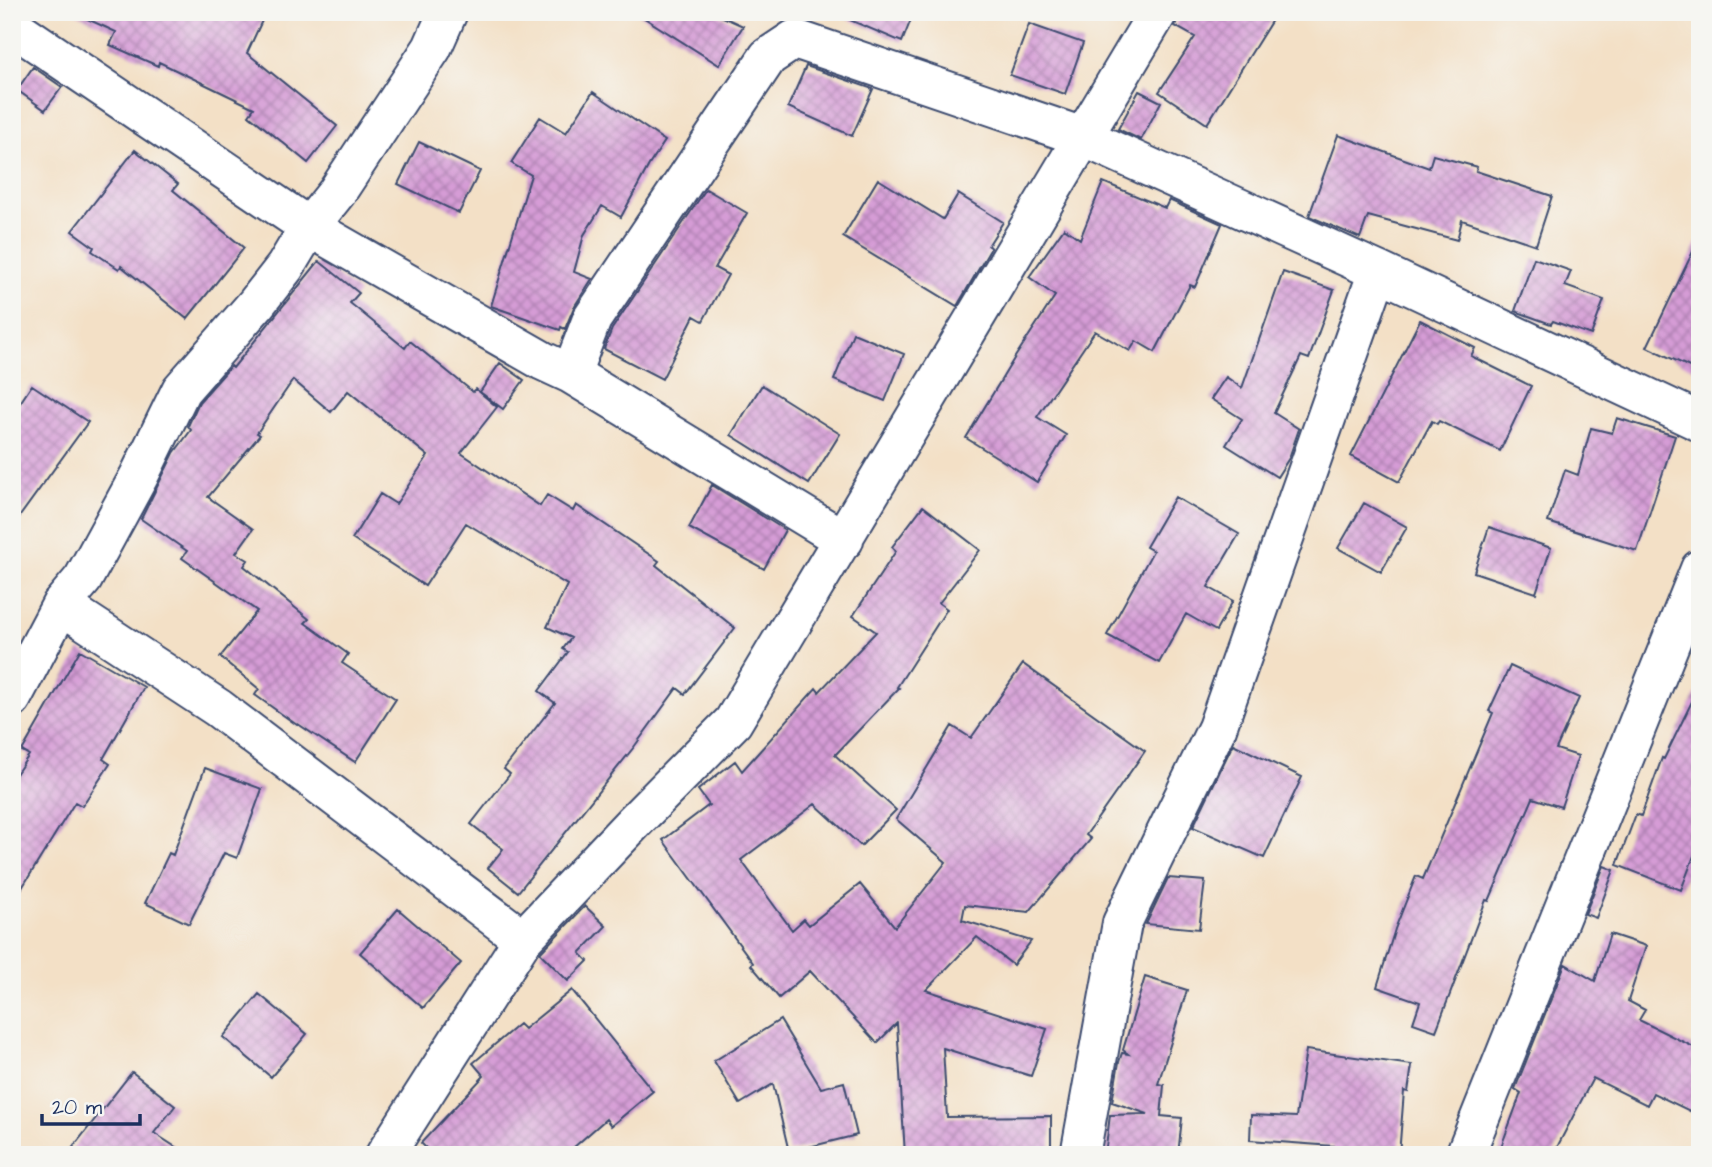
<svg xmlns="http://www.w3.org/2000/svg" width="1712" height="1167" font-family="'Architects Daughter',sans-serif">
  <defs>
    <pattern id="building-cross-hatch" width="8" height="8" patternUnits="userSpaceOnUse" patternTransform="scale(1.75)"><rect width="8" height="8" fill="#d69cd6"/><path d="M0 0l8 8M0 8l8-8" fill="none" stroke="#ad80b1"/></pattern>
  </defs>
  <rect width="100%" height="100%" fill="#f6f6f2"/>
  <filter id="ink" filterUnits="userSpaceOnUse"><feTurbulence type="fractalNoise" baseFrequency=".0143" numOctaves="2"/><feDisplacementMap in="SourceGraphic" scale="14" xChannelSelector="R" yChannelSelector="G"/><feConvolveMatrix kernelMatrix="1 2 1 2 8 2 1 2 1" color-interpolation-filters="sRGB"/></filter>
  <filter id="wash" filterUnits="userSpaceOnUse"><feTurbulence type="fractalNoise" baseFrequency=".00686" numOctaves="4" result="noise"/><feDisplacementMap in="SourceGraphic" scale="28" xChannelSelector="R" yChannelSelector="G"/><feGaussianBlur stdDeviation="1.57" result="paint"/><feColorMatrix in="noise" values="0 0 0 0 0 0 0 0 0 0 0 0 0 0 0 0 0 1.4 0 .05"/><feComposite in="paint" operator="in"/></filter>
  <g filter="url(#wash)">
    <rect width="100%" height="100%" fill="#f3e0c6"/>
    <g id="blocks">
      <path fill="url(#building-cross-hatch)" d="M72,12H266L247,53L337,126L308,163L249,115L254,108L159,62L158,66L110,45L116,32Z
        M635,12H712L743,26L719,65Z
        M831,12H914L902,42Z
        M1180,12H1277L1207,124L1159,92L1195,37L1175,26Z
        M1029,24L1083,43L1065,94L1010,75Z
        M806,66L873,89L852,136L788,107Z
        M33,67L62,87L45,110L17,90Z
        M1139,91L1161,102L1141,140L1118,129Z
        M593,92L665,141L649,165L621,217L602,206L584,235L574,272L592,279L574,307L565,329L561,327L560,330L491,306L531,175L511,163L540,117L566,133Z
        M1338,135L1429,168L1433,155L1477,167L1476,171L1552,196L1536,245L1462,220L1457,240L1368,216L1360,238L1309,216Z
        M419,142L480,171L459,213L398,184Z
        M135,150L178,184L173,190L244,248L187,319L121,266L119,269L92,251L94,247L72,231Z
        M878,179L943,219L958,194L1003,222L988,246L991,248L957,306L843,237Z
        M1103,182L1165,208L1169,200L1222,224L1195,287L1190,285L1155,352L1136,341L1130,351L1095,331L1037,417L1066,435L1037,482L966,438L1015,357L1055,296L1029,277L1064,228L1080,239Z
        M706,189L747,213L715,268L728,275L703,321L694,316L662,379L604,349L612,329Z
        M1700,237V372L1647,347Z
        M1534,258L1571,271L1565,286L1604,300L1591,335L1553,321L1551,324L1515,311Z
        M319,261L359,293L350,303L405,348L410,341L473,392L476,389L497,407L461,453L540,506L547,495L573,511L576,505L659,561L656,565L735,628L685,694L677,688L634,747L518,892L488,868L503,849L471,824L510,774L504,769L555,703L539,691L568,652L563,649L571,638L547,627L567,585L466,523L425,586L352,539L380,494L396,504L428,456L348,391L331,412L293,380L257,433L260,435L208,497L253,529L236,553L248,560L244,566L309,619L305,623L348,654L342,663L396,699L355,762L298,724L297,725L255,695L259,689L220,657L257,611L182,558L187,551L141,519L174,453L191,430L188,426L199,402L231,366L233,368Z
        M1283,272L1334,290L1309,359L1301,356L1274,413L1299,429L1289,458L1277,477L1226,445L1242,419L1211,399L1226,377L1242,388Z
        M1420,320L1475,348L1471,356L1531,386L1500,451L1439,421L1437,424L1432,421L1399,482L1351,456Z
        M853,333L904,354L885,401L834,380Z
        M500,363L524,380L503,409L480,392Z
        M32,385L88,422L12,527V415Z
        M762,385L840,434L809,484L731,435Z
        M1617,418L1675,436L1637,551L1548,522L1565,470L1578,475L1591,428L1612,433Z
        M712,485L785,530L764,569L689,528Z
        M1175,497L1239,534L1208,587L1233,601L1216,631L1186,614L1159,663L1107,635L1153,551L1146,547Z
        M1364,503L1407,527L1381,572L1338,548Z
        M923,506L980,550L939,603L947,609L897,687L899,688L835,755L896,810L861,846L815,804L741,860L792,930L804,919L809,925L860,884L895,927L946,862L896,819L952,726L971,738L1023,664L1145,751L1086,835L1091,839L1029,912L965,905L962,920L1031,941L1013,965L977,937L926,990L1047,1029L1031,1076L943,1048L947,1117L1051,1116V1155H905L897,1023L877,1043L810,971L779,998L751,965L753,963L663,840L709,805L698,790L735,761L742,771L816,688L819,692L876,632L853,616L896,551L892,547Z
        M1489,527L1551,548L1536,593L1474,572Z
        M80,650L144,687L103,759L110,764L82,806L75,802L12,904V780L29,755L22,751Z
        M1510,666L1579,698L1556,749L1578,756L1561,807L1533,798L1489,901L1486,900L1436,1031L1413,1023L1420,1002L1377,987L1395,929L1416,876L1423,879L1493,713L1489,711Z
        M1700,685V840L1681,890L1617,865L1636,814L1641,816L1662,758L1664,759Z
        M1233,744L1302,777L1264,858L1193,827Z
        M205,768L262,789L237,858L224,853L189,924L145,903L169,853L173,855Z
        M1604,866L1614,870L1596,918L1585,914Z
        M1168,878L1205,881L1199,929L1146,924Z
        M585,906L606,926L580,953L588,961L568,981L540,953Z
        M398,909L461,963L423,1008L360,953Z
        M1610,934L1646,946L1628,1001L1645,1010L1639,1020L1700,1050V1116L1653,1093L1647,1105L1593,1078L1553,1155H1498L1521,1093L1515,1089L1565,964L1595,981Z
        M1145,977L1187,990L1158,1084L1164,1085L1161,1116L1182,1118L1178,1155H1105L1110,1115L1148,1114L1112,1102L1119,1062L1122,1053L1128,1054L1123,1050Z
        M572,990L653,1091L611,1126L606,1119L565,1155H433L421,1143L484,1076L473,1063L519,1024L524,1029Z
        M259,994L307,1034L271,1077L223,1037Z
        M780,1020L821,1088L844,1082L857,1135L789,1152L773,1084L740,1104L714,1061Z
        M1306,1050L1412,1065L1408,1092L1404,1091L1399,1155H1332L1333,1146L1250,1140L1251,1115L1296,1117Z
        M132,1072L175,1106L154,1133L188,1155H67Z"/>
    </g>
  </g>
  <g filter="url(#ink)">
    <use href="#blocks" fill-opacity="0" stroke="#3b4a6e" stroke-width="2"/>
    <g fill="none" stroke-linecap="round" stroke-linejoin="round">
      <g stroke="#3b4a6e" stroke-width="42">
        <path id="minor" d="M12,26L309,227L543,361L571,374L592,319L768,57L795,39L1083,137L1378,271L1700,422
          M571,374L844,540
          M61,605L218,708L523,939
          M12,698L61,605L83,579L139,476L181,390L256,304L285,267L309,227L337,192L432,48L448,12
          M385,1155L523,939L633,823L733,722L1158,12
          M1080,1155L1122,923L1217,728L1378,271
          M1465,1155L1700,569"/>
      </g>
      <use href="#minor" stroke="#fff" stroke-width="38"/>
    </g>
  </g>
  <rect width="1712" height="1167" fill="none" stroke="#f6f6f2" stroke-width="42"/>
  <path d="M42 1114v10h98v-10" fill="none" stroke="#1b2f5e" stroke-width="3.5"/>
  <text x="52" y="1114" font-size="21" fill="#1b2f5e" stroke="#f6f6f2" stroke-width="5" paint-order="stroke">20 m</text>
</svg>
